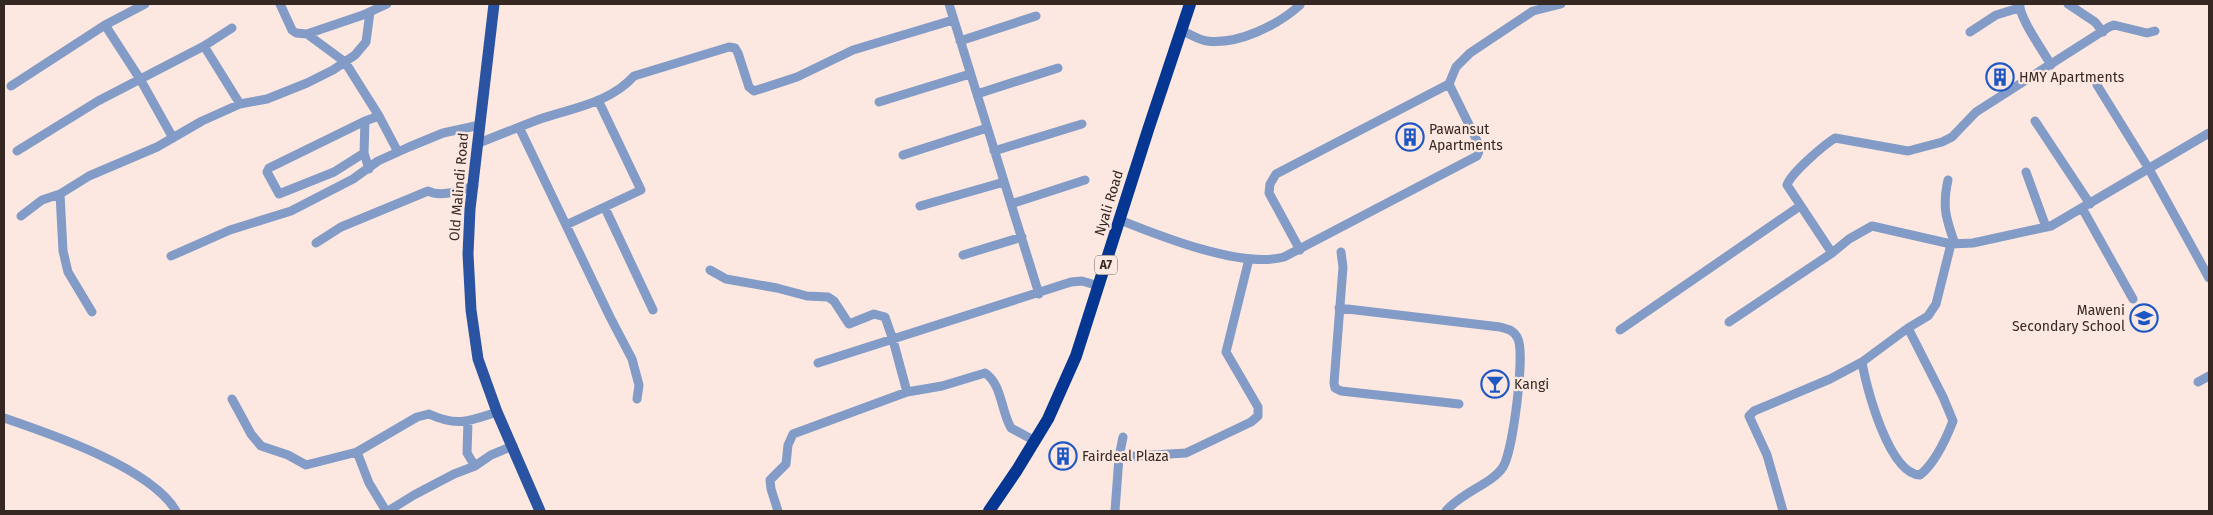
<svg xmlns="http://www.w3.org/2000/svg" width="2213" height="515" font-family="'Fira Sans',sans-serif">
  <rect width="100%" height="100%" fill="#fce8e0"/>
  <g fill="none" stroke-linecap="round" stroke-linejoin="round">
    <path stroke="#829bc7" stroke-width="9" d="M280,4L292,30L296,33L307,34L345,62L379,116L398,152
      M949,4L1039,294
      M2020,4C2018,17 2044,52 2051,65
      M2068,4L2095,22L2103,32
      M105,25L140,79L173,138
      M1182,31C1190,34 1199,40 1207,41C1238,45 1278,25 1300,5L1299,4
      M1970,32L1996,15L2019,8
      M307,34L363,15L387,4
      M960,41L1036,16
      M204,46L240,104
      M2097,85L2149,169L2209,278
      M11,86L105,25L145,4
      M977,94L1058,68
      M879,102L970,74
      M2035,121L2090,204
      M519,127L610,317L632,359L639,385L637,399
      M479,143C499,135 519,127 540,119C572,108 610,103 634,76L729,47L735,48L738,53L749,87L754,91L797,77L853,50L953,20
      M17,151L98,101L204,46L232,28
      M994,151L1082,124
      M364,153L334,172L279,194L267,172L269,168L365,121
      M903,155L987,128
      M369,169L364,153L365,121L379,116
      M2026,172L2046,227
      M1948,180C1942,207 1946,219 1955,244
      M60,194L63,251L68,272L92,312
      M1011,204L1085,180
      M920,206L1004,182
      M605,208L653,310
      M2082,208L2133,299
      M21,216L42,200L60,194L89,176L157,147L202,121L240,104L267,99L307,83L333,70L355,55L366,42L370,12
      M1120,220C1160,236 1242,269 1284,257L1477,156L1479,151V145L1449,84
      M566,225L641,190L598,100
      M316,243L341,227L428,191C442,198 460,190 474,186
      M1300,250L1269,193L1270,184L1276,174L1449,84L1456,67L1470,53L1533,11L1561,4
      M1341,252L1343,267L1334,383L1335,388L1341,391L1459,404
      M1832,253L1787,185C1791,173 1824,145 1835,138L1908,151L1942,142L1952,137L1976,112L2109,27L2114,25L2147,33L2155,31
      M963,255L1022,237
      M171,256L230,230L291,211L353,179L378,161L409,147L443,133L480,125
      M710,270L726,279L777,288L807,296L828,297L834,301L849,324L874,314L885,317L893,340L907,392
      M1339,308L1500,327C1508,329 1514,330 1518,339C1525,355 1513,451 1503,467C1492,484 1462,492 1446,511
      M1729,322L1832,253L1849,239L1872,226L1951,244L1973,243L2051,226L2209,133
      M1908,328L1943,397L1953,421C1946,439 1935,463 1920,475C1889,474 1866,387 1862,362L1908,328L1928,316L1936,304L1951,244
      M1620,330L1800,206
      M818,363L1071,282L1082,281L1099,286
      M2198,382L2209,376
      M232,399L251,434L261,446L288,455L306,465L357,452
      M4,418C51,434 151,468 176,511
      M468,421L467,453L475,466
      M1119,457L1186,453L1251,422L1258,416V407L1226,352L1249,259
      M386,511L369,483L357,452L417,417L429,414C457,427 470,421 497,412
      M388,511L414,495L454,474L475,466L491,455L513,446
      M778,511L771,489L770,480L786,464L788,445L793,434L907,392L942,386L985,373C1002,384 1001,411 1011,428L1035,441
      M1115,511L1119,457L1123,437
      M1783,511L1767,455L1749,416L1754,411L1830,379L1862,362"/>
    <path stroke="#2a54a2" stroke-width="11" d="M494,4L470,209L468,254L471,310L478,359L497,412L540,511"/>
    <path stroke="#053792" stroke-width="12" d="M989,511L1017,470L1048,419L1076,356L1148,130L1190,4"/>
  </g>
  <defs>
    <g id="building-ring" transform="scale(1.4375)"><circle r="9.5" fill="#fce8e0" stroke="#1e57c4" stroke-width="1.5"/><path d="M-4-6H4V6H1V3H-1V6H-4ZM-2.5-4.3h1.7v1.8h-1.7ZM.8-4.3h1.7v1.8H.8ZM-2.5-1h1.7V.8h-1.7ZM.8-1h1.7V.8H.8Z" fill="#1e57c4"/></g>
    <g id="school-ring" transform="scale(1.4375)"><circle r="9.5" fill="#fce8e0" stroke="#1e57c4" stroke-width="1.5"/><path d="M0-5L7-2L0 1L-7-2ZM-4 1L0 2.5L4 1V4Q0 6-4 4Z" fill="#1e57c4"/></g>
    <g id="bar-ring" transform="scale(1.4375)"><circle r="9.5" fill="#fce8e0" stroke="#1e57c4" stroke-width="1.5"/><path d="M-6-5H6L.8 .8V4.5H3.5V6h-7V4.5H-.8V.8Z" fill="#1e57c4"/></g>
  </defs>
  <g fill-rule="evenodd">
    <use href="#building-ring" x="2000" y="77"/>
    <use href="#building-ring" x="1410" y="137"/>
    <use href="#school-ring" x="2144" y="318"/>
    <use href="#bar-ring" x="1495" y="384"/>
    <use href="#building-ring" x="1063" y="456"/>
  </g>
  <g text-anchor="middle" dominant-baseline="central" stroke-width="4.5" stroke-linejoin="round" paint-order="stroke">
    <rect fill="#fce8e0" stroke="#71625c" stroke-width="1" x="1095" y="255.5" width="22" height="19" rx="4"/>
    <g font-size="12" font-weight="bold" fill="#352823">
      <text x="1106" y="265">A7</text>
    </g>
    <g font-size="14" fill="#352823" stroke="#fce8e0" text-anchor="start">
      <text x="2019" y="77">HMY Apartments</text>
      <text x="1429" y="129">Pawansut<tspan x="1429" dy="16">Apartments</tspan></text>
      <text x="2125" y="310" text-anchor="end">Maweni<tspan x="2125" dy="16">Secondary School</tspan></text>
      <text x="1514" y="384">Kangi</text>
      <text x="1082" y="456">Fairdeal Plaza</text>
    </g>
    <g font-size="14" fill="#352823" stroke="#fce8e0">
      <text transform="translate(459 187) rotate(-85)">Old Malindi Road</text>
      <text transform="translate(1109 203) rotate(-73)">Nyali Road</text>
    </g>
  </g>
  <rect width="2213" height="515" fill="none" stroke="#352823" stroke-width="10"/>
</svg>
